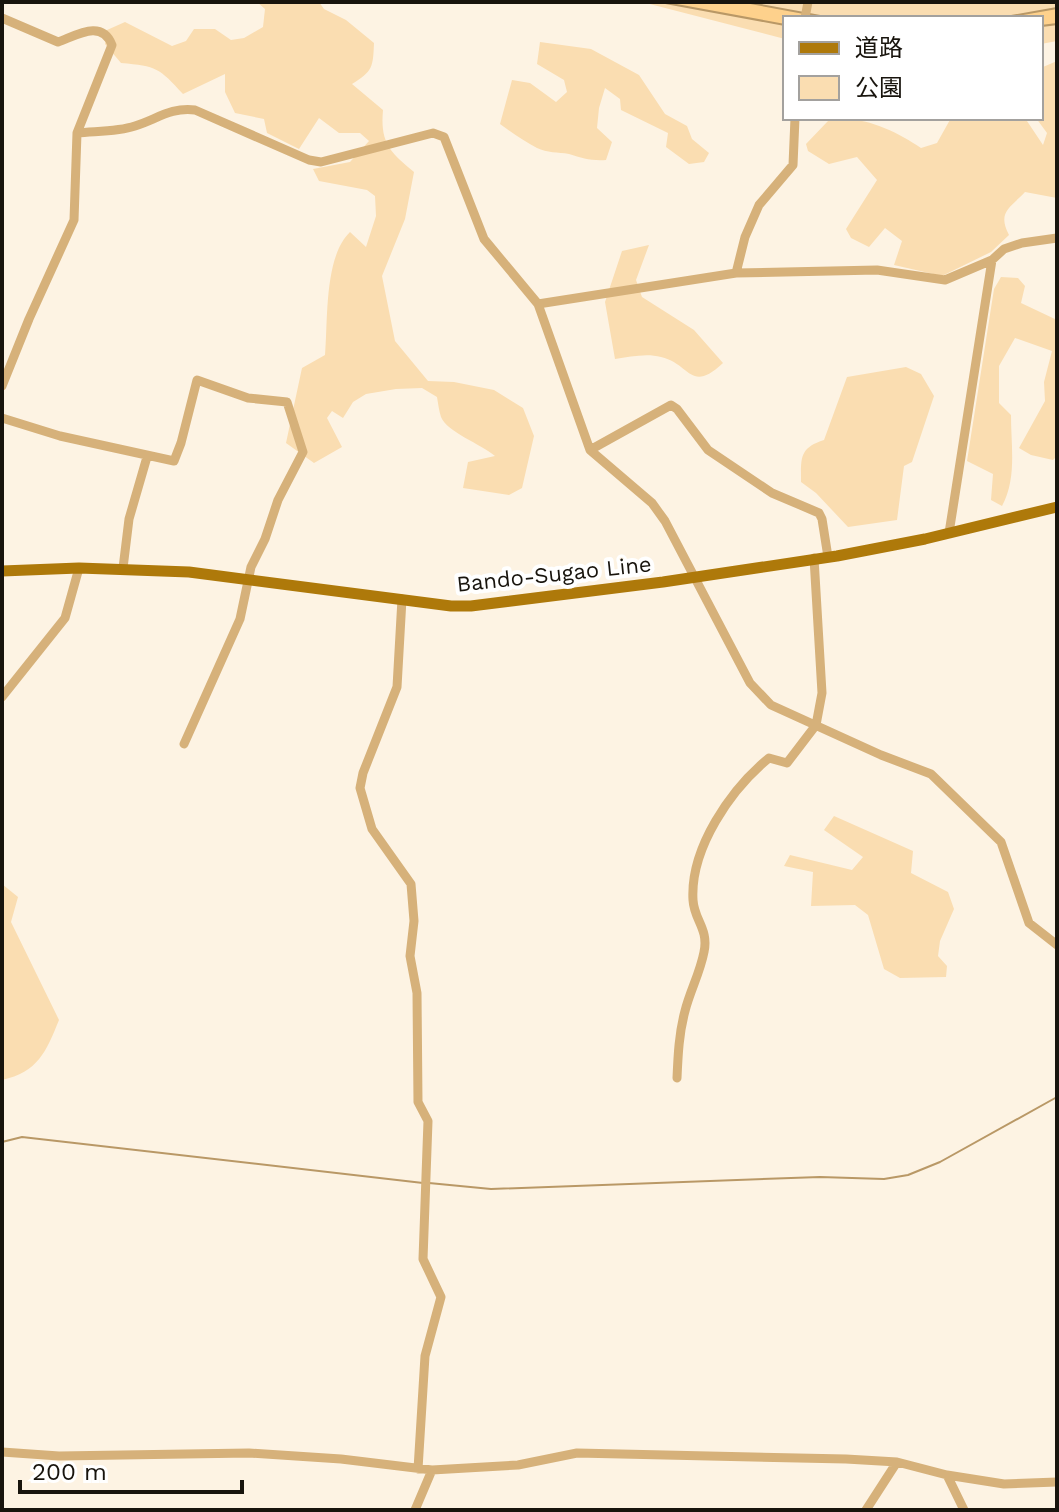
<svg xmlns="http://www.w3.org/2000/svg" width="1059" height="1512" font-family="'Work Sans','Noto Sans JP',sans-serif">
  <rect width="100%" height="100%" fill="#fdf3e3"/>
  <path fill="#faddb1" d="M257,2H319L324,9L346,20L374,43C373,67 373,71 352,84L383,110C380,143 390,152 414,172L405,219L382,276L395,341L428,381L454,382L494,390L523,408L534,436L522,488L509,495L463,488L468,462L495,456C481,444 447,432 441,417C439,411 438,403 437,397L422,388L396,389L366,394L353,402L343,418L332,411L327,418L342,447L314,463L286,443L302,368L325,355C328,320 324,257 350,232L366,247L376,216L375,196L367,190L319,181L313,169L350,162L369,141L360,133H339L319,118L299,149L267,133L264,119L235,113L225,92V74L183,94C159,68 157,66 121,63L105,44L107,30L125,22L172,46L186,41L194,29H215L231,40L244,38L263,27L265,9Z
    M642,2H1057V41L1041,44V18H785V39Z
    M540,42L591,49L639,75L665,114L687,126L692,139L709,153L704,162L689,164L666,147L668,133L621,110L620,99L605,88L599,108L597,128L612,142L606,160C591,161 582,158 569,154C558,152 547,153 537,148C525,142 511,132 500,124L512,80L530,83L556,102L567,92L564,80L537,64Z
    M1057,61V198L1025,192C1010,208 997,212 1009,235L991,252L942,276L894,265L902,241L885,228L869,247L851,238L846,229L877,180L857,157L829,164L808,151L806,144L828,121C859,113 896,131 921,148L937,143L951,118H1025L1043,145L1047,133L1036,118H1041V72L1043,67Z
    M649,245L636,280L642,297L694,330L723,363C690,394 691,364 661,357C646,353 630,357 615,359L605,302L622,251Z
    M1001,277L1018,278L1025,286L1021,303L1057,320V456L1053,460L1031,455L1019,448L1045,401L1044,382L1052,351L1015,338L999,366V403L1011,415C1011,447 1017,478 1002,506L991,500L993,474L967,461L994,289Z
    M906,367L921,374L934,396L912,462L904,466L897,520L848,527L816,493L801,482C801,458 799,448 824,440L847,377Z
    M834,816L913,851L911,873L948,892L954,909L940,941L938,956L947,966L946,977L900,978L884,969L868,915L855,905L811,906L813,872L784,866L790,855L852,870L863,857L824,830Z
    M2,884L18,897L11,922L59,1020C46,1052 38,1072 2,1080Z"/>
  <path fill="#fed18c" stroke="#b99866" stroke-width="2" d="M660,2H745L831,18H785V25Z
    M1057,8V24L1041,26V18H1000Z"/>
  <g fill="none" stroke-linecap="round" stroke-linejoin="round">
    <path stroke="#b99866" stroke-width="2" d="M2,1142L22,1137L423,1183
      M429,1183L491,1189L820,1177L884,1179L908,1175L940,1162L1057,1097"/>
    <path stroke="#d6b17a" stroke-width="9" d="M2,18L58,42C77,35 102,19 112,45L77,133L74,220L29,319L2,386
      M805,18L808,2
      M77,133C96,131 117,132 135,126C157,119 171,107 195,110L309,160L321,162L433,133L444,137L484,239L538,304L590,450L652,503L665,521L750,683L771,705L881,755L931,774L1001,842L1029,923L1057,945
      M736,273L745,237L759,205L793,165L795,118
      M538,304L736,273L877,270L945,280L992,260L1004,249L1022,243L1057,238
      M2,418L60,436L174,461L181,443L197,380L248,398L287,402L303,452L278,500L265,539L251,567L240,619L184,744
      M590,450L671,405L677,409L708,450L772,493L819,513L822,519L828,557
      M949,533L992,260
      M123,568L129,519L147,457
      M402,599L397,687L363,773L360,788L372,829L411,884L414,921L410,956L417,993L418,1102L428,1121L423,1259L441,1297L425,1356L418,1469
      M2,697L65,618L79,568
      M677,1078C678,1055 679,1033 685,1011C690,991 700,973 704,952C709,929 694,920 693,900C690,848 731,789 769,758L787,763L816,725L822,693L814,558
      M2,1452L59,1456L249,1453L341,1459L432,1470L518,1465L577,1453L846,1459L897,1462L947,1475L1004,1484L1057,1482
      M947,1475L964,1510
      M415,1510L432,1470
      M866,1510L897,1462"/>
    <path stroke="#ae790a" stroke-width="11" d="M2,571L79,568L189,572L451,606H471L663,582L837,556L925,539L1057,507"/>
  </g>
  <g text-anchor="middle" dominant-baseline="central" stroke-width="8" stroke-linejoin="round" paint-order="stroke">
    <g font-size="22" fill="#18140d" stroke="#fff">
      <text transform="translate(554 574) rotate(-6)">Bando-Sugao Line</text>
    </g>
  </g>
  <rect width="1059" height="1512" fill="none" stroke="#18140d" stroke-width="8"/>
  <rect x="783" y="16" width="260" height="104" fill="#ffffff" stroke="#a3a19e" stroke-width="2"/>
  <rect x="799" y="42" width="40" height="12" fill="#ae790a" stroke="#a3a19e" stroke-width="2"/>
  <text x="855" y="56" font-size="24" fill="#18140d">道路</text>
  <rect x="799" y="76" width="40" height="24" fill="#faddb1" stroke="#a3a19e" stroke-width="2"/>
  <text x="855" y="96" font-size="24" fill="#18140d">公園</text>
  <path d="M20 1480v12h222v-12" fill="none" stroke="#18140d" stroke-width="4"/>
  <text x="32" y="1480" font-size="24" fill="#18140d" stroke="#ffffff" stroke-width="6" paint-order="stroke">200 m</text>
</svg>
